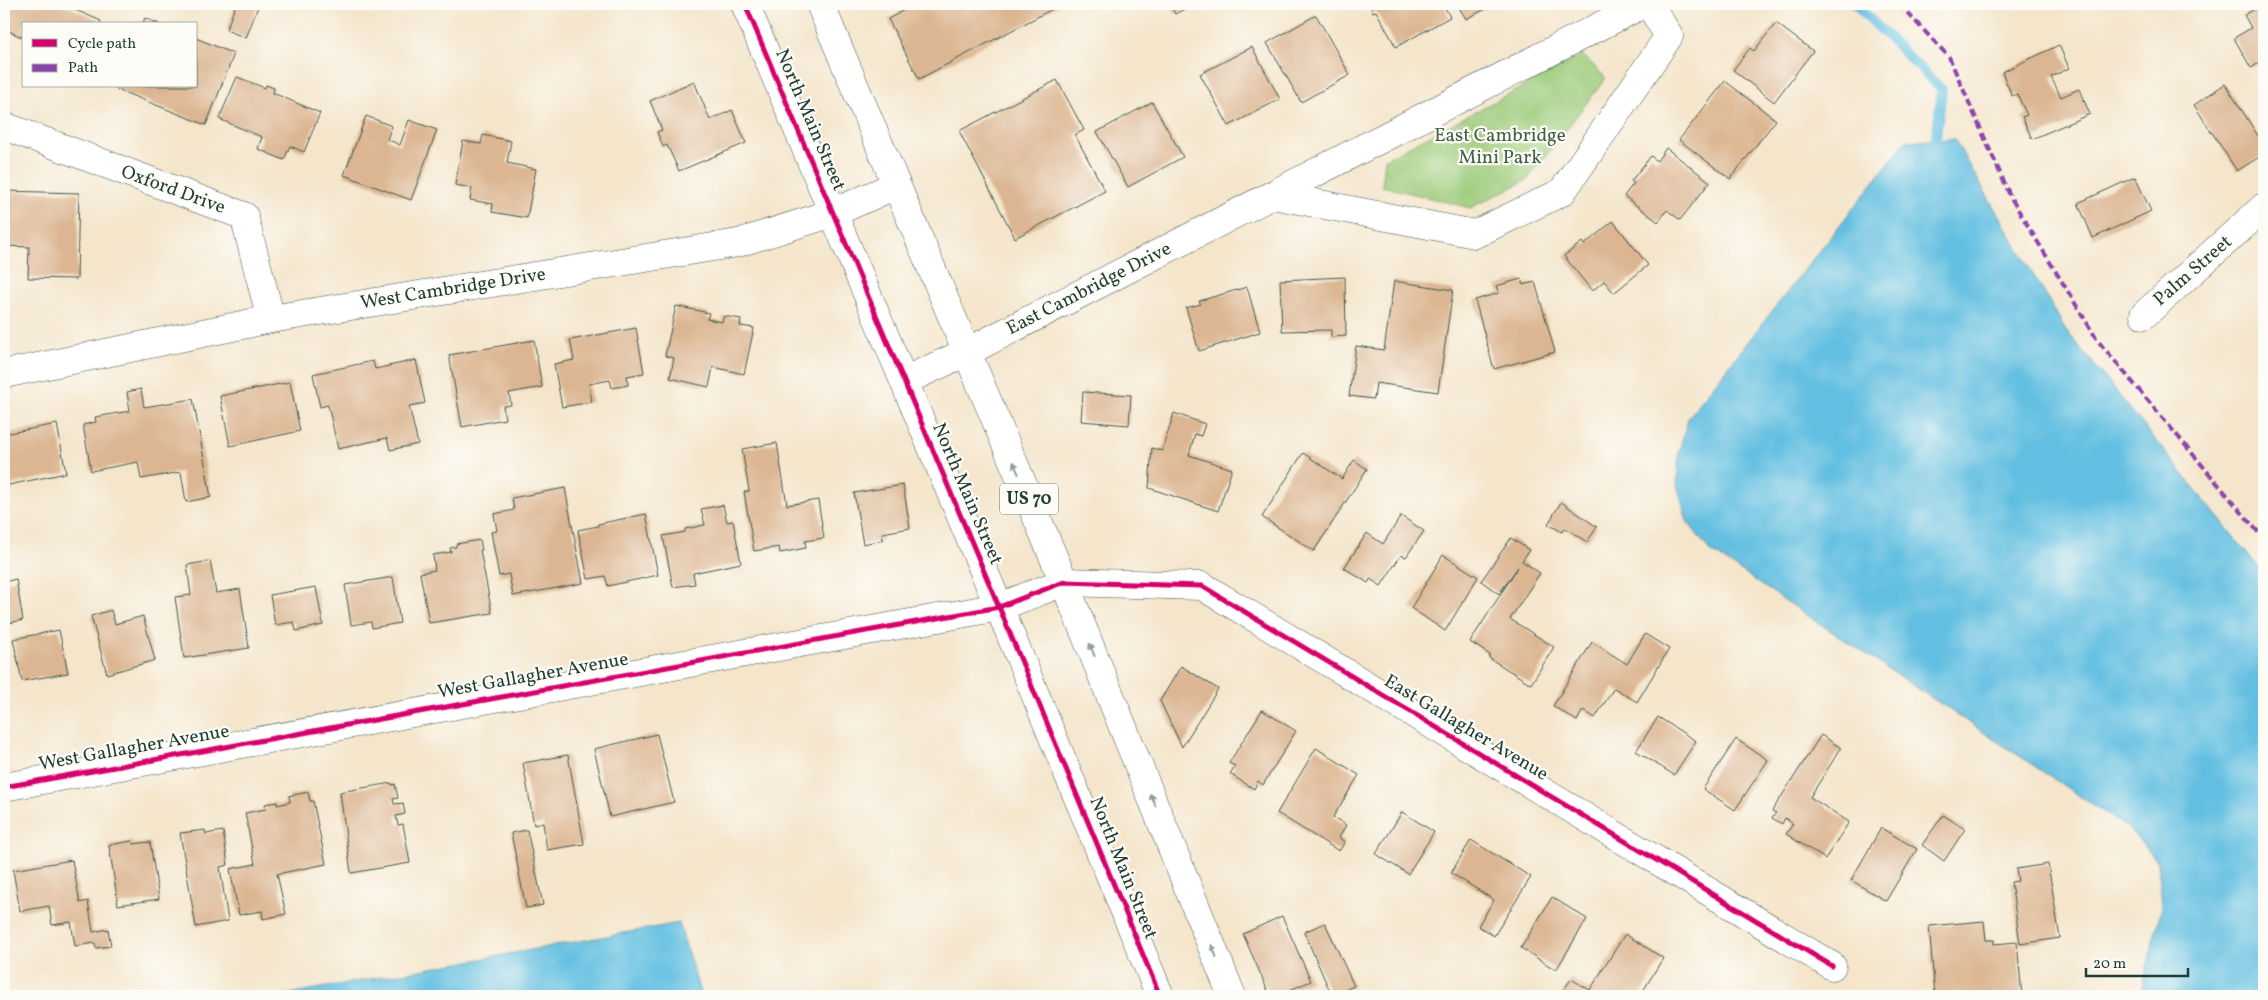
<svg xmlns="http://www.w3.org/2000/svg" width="2268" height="1000" font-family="Vollkorn,serif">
  <rect width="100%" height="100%" fill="#fdfcf7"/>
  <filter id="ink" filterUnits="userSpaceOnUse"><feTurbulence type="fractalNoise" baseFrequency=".02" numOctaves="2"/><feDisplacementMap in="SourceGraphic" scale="10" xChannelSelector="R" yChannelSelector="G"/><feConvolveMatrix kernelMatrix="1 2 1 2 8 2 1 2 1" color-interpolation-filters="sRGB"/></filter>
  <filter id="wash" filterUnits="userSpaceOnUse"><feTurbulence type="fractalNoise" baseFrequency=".0096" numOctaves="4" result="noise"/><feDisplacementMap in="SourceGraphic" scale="20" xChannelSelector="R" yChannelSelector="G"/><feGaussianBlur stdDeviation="1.12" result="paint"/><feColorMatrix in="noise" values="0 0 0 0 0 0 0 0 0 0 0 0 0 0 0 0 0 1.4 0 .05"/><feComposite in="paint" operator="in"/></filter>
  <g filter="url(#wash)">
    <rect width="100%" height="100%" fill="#f4e5cb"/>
    <path fill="#9ccb79" stroke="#5e8456" d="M1583,55L1606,78L1527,180L1470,208L1382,186L1385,159Z"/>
    <path fill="#63bfe1" stroke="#417e8a" d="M1954,139L2066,330L2264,574V996H2140L2162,905L2158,862L2129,829L1709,550L1687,521L1677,485L1679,452L1688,418L1906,141Z
      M679,923L701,996H277Z"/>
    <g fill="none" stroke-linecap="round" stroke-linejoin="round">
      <path stroke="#63bfe1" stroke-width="10" d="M1855,4L1942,90L1934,153"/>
    </g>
    <g id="blocks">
      <path fill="#dcb692" d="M10,4H62L101,21L100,24H24V38L4,29V17Z
        M236,4H259L246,38L226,30Z
        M915,4H1062L919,79L888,19Z
        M1170,4H1194L1175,14Z
        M1369,4H1443L1450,17L1396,47L1376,11L1373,12Z
        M1457,4H1495L1466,19Z
        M2264,4V60L2251,68L2234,38L2251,28L2244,15Z
        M1316,15L1350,75L1301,102L1267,43Z
        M145,18L159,24H142Z
        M1776,23L1813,51L1774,102L1733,70L1750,48L1754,51Z
        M196,38L234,54L206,125L116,89L118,86H196Z
        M2059,45L2069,68L2051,77L2061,97L2079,89L2090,114L2032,139L2022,117L2027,115L2017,94L2012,96L2002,72Z
        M1252,47L1280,99L1229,126L1200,74Z
        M237,77L265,88L266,85L274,88L273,93L320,113L304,152L290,146L284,160L258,149L262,137L219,119Z
        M1057,80L1084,130L1075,135L1105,191L1015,238L959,131Z
        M694,81L710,120L732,110L746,143L679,171L667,145L663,147L657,132L662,130L650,101Z
        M1725,81L1776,120L1730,179L1679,140Z
        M2225,84L2264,145V154L2237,171L2194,105Z
        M1152,102L1183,157L1128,187L1097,132Z
        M366,116L392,126L387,139L400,145L409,120L437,130L411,200L344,175Z
        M483,135L511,141L507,163L536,169L527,218L492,212L493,204L470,200L472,188L455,185L463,141L481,144Z
        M1666,148L1710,182L1680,220L1667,210L1658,222L1624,196L1634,183L1631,181L1651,156L1657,161Z
        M2135,177L2151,211L2093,238L2078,203Z
        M4,191L79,193L77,279L28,278L29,247L4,246Z
        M1613,221L1648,265L1614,293L1604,281L1592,291L1564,256L1582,242L1584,245Z
        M1345,277L1346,336L1331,337V330L1282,331L1280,280Z
        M1521,279L1523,285L1535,282L1555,352L1494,369L1475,300L1499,293L1496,286Z
        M1394,281L1453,290L1438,392L1376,383L1374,399L1349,396L1356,346L1384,350Z
        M1247,287L1260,332L1199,351L1186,308L1201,304L1199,301Z
        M676,306L709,313L707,319L722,322L724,316L741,319L740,326L754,328L744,374L713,367L709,387L670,378L674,358L665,356Z
        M636,328L644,373L627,376L628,385L612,388L610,380L589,384L592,402L562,407L554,364L574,360L570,340Z
        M534,340L542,387L509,393L511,405L503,406L505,419L462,427L449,355Z
        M416,360L425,403L409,406L418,444L390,450L387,438L338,449L328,405L320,407L313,374L373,361L375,369Z
        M290,382L300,431L230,446L220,396Z
        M141,389L144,407L193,399L211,497L186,502L181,472L141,479L138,462L91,471L83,425L96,422L95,417L130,411L127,392Z
        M1083,392L1131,395L1129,425L1081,421Z
        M1174,413L1205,424L1201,436L1195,434L1189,455L1232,469L1218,511L1149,488L1152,448L1162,451Z
        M57,424L66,473L4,486V434Z
        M777,443L787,505L818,500L824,538L805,541L806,548L780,553L779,547L754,551L744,492L749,491L742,449Z
        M1303,453L1342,479L1354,460L1367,469L1314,551L1262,517Z
        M903,485L910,528L882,533L883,540L863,544L854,493Z
        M565,488L583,583L513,596L509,574L499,576L491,532L497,531L494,514L514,510L512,498Z
        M1561,502L1597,527L1587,542L1565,528L1562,532L1548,524Z
        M723,505L727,522L733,521L741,563L693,573L695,584L673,587L663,536L685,532V529L705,525L701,509Z
        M646,514L658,575L608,586L605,576L588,579L578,530L598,526V524Z
        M1401,516L1424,531L1406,557L1401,555L1381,586L1370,579L1368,583L1344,568L1367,533L1383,544Z
        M1511,538L1529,550L1522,561L1540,573L1510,619L1554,647L1531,684L1489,658L1490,655L1470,642L1518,567L1499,594L1481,581Z
        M480,540L482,550H480L492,613L429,623L420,573L435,570L433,555L451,552L450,548L456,547V544Z
        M1443,555L1478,577L1445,631L1411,608Z
        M210,561L216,593L240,589L249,648L184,658L175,597L191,595L187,565Z
        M393,577L400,623L372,628L371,622L351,625L345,585Z
        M16,579L23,620L4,624V582Z
        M316,587L323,625L296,631L294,622L275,625L270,595Z
        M111,610L115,624L143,616L155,660L107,674L91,616Z
        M59,630L68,673L22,681L13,639Z
        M1645,634L1669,649L1637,702L1614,688L1595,718L1583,710L1577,721L1553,706L1592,642L1627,664Z
        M1181,666L1218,689L1182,747L1160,701Z
        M1262,710L1296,731L1263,785L1258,781L1254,789L1230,774L1235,766L1229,763Z
        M1658,717L1696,741L1674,775L1636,751Z
        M657,734L674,802L610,817L594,749Z
        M1821,735L1841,748L1810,797L1849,822L1825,859L1786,834L1793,824L1785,818L1782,824L1772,818L1776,813L1772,811Z
        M1736,739L1768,760L1735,810L1703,789Z
        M1316,748L1359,775L1333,817L1346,825L1339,838L1345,842L1339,851L1277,813Z
        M568,755L584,844L547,850L543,823L534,825L523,763Z
        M391,783L392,785L395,784L398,798L393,799L394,804L403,803L405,814L396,816L398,825L403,824L410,863L351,873L340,792Z
        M308,792L310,801H313L326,864L277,874L286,914L263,919L262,911L239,915L230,869L255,864L245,813L266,809L265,804L277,802V805L290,802L289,796Z
        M1402,812L1434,832L1408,874L1376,854Z
        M1943,815L1965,829L1944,861L1922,845Z
        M1881,828L1917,849L1886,901L1851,880Z
        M205,830L206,834L223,831L228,865L220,867L228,921L196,927L180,833Z
        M527,830L543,905L526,908L511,833Z
        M1471,840L1531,877L1494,936L1478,926L1494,900L1451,873Z
        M132,841L133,844L150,842L159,899L118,905L109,845Z
        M72,860L80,903L88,901L93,932L108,929L111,946L96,948L95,943L75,946L71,922L52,925L49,906L20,911L13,870Z
        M2048,864L2060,938L2020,944L2011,882L2018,881L2016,869Z
        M1552,897L1587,919L1556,970L1521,948Z
        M1282,916L1311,981L1276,996H1270L1243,934Z
        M1984,921L1986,940H1994V944L2017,942L2022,996H1935L1929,926Z
        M1325,923L1354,986L1332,996L1304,932Z
        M1625,934L1663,958L1640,996H1560L1571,979L1590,990Z"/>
    </g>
  </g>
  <g filter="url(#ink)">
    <use href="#blocks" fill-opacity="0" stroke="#3f564b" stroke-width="1"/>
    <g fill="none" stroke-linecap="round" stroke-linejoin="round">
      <g stroke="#3f564b" stroke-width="29">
        <path id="minor" d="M4,126L244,216L271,319
          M1273,195L1475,234L1562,192L1669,36L1649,4
          M2144,315L2264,207
          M4,374L271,319L738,243L833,213L896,185
          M904,381L967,352L1643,4
          M4,787L999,607L1064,582L1202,586L1832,966"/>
      </g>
      <g stroke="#3f564b" stroke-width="29">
        <path id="primary" d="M745,4L999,607L1160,996
          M820,4L1064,582L1232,996"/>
      </g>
      <use href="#minor" stroke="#fff" stroke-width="28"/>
      <use href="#primary" stroke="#fff" stroke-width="28"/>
      <path stroke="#8e44ad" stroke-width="4" stroke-dasharray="8 4" stroke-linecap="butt" d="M1899,4L1949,57L2011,198L2098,341L2264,539"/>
      <g stroke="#fdfcf7" stroke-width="8">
        <path id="cycleway" d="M745,4L999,607L1160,996
          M4,787L999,607L1064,582L1202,586L1832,966"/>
      </g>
      <use href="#cycleway" stroke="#d6006c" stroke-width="5"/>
    </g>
    <defs><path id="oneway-solid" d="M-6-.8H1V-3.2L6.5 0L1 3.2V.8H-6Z" transform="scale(1.25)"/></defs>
    <g fill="#8f9e9a">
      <use href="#oneway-solid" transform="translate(1016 468) rotate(-113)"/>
      <use href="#oneway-solid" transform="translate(1092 650) rotate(-112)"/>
      <use href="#oneway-solid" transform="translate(1153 800) rotate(-112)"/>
      <use href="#oneway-solid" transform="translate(1214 951) rotate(-112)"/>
    </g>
  </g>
  <g text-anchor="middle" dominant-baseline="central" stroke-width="4.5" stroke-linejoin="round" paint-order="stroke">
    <rect fill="#fdfcf7" stroke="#62766e" stroke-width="1" x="1000" y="483.5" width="58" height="31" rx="4"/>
    <g font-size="18" font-weight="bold" fill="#1f3d34">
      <text x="1029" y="499">US 70</text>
    </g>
    <g font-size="19" fill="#1f3d34" stroke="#fdfcf7">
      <text transform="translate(810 120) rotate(67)">North Main Street</text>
      <text transform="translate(173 190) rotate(20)">Oxford Drive</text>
      <text transform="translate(2193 271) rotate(-41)">Palm Street</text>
      <text transform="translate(453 289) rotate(-9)">West Cambridge Drive</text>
      <text transform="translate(1089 289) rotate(-27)">East Cambridge Drive</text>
      <text transform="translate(967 494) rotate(67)">North Main Street</text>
      <text transform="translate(533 676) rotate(-10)">West Gallagher Avenue</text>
      <text transform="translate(1466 728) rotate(31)">East Gallagher Avenue</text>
      <text transform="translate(134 748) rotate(-10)">West Gallagher Avenue</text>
      <text transform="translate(1123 868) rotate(68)">North Main Street</text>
    </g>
    <g font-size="19" fill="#3e6045" stroke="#fdfcf7">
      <text x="1500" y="136">East Cambridge<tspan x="1500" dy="22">Mini Park</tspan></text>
    </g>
  </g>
  <rect width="2268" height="1000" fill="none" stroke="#fdfcf7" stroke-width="20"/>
  <rect x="22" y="22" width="175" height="65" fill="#fdfcf7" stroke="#a4b0a9"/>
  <rect x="32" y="39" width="25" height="8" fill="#d6006c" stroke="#a4b0a9"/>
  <text x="68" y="48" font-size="15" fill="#1f3d34">Cycle path</text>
  <rect x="32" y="64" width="25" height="8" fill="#8e44ad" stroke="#a4b0a9"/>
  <text x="68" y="72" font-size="15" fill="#1f3d34">Path</text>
  <path d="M2086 968v8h102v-8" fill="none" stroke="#1f3d34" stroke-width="2.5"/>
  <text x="2093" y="968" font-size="15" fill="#1f3d34" stroke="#fdfcf7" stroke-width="4" paint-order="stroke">20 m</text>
</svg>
